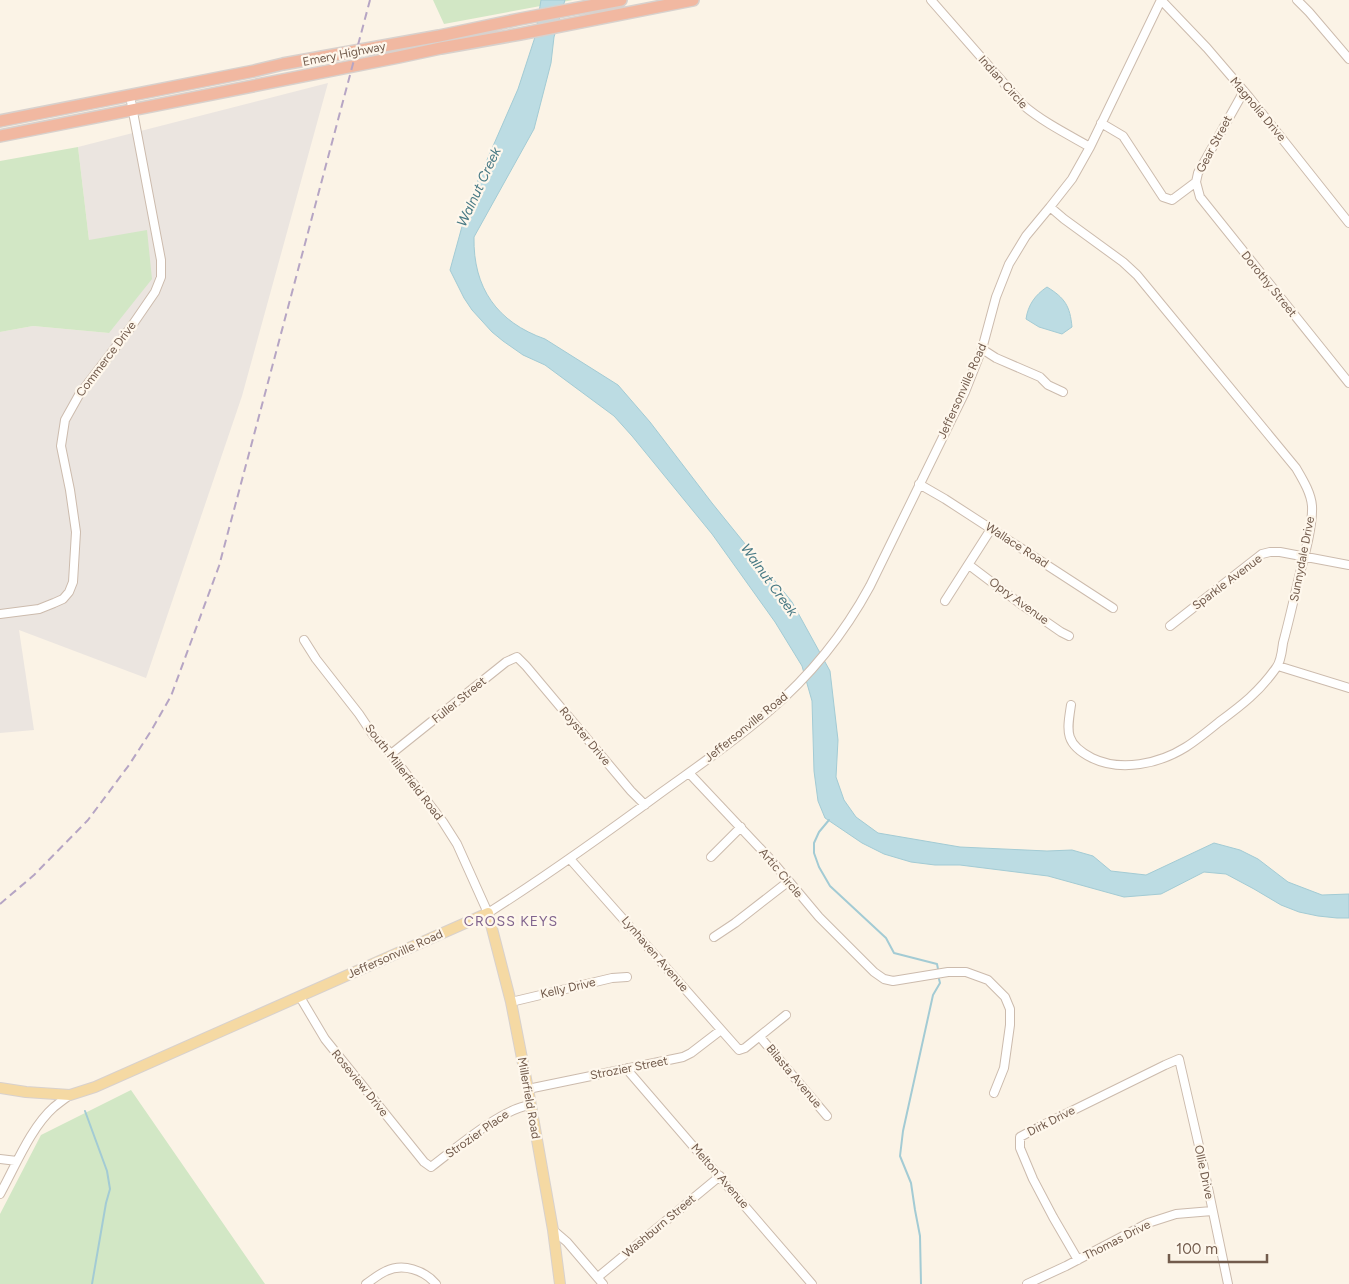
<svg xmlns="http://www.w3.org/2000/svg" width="1349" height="1284" font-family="Figtree,sans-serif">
  <rect width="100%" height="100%" fill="#fbf3e6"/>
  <path fill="#ebe5e0" d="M328,83L242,396L146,678L19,630L34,730L0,733V332L33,326L109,333L89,240L78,147Z"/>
  <path fill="#d2e7c5" d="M433,0H573L444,24Z
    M78,147L89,240L147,230L152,279L109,333L33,326L0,332V161Z
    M131,1090L265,1284H0V1214L41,1135Z"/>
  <path fill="#bcdce3" stroke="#a3cbd4" d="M541,0H565L554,37L551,63L534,129L474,237C473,288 497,322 545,339L618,385L650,422L712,503L792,602L830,671L838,740L836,777L844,800L856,817L878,833L960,847L1047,851L1072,850L1093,856L1111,871L1146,875L1214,843L1240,850L1258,859L1288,882L1322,895L1349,894V918H1337L1318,916L1299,912L1281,905L1254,889L1226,874L1204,872L1161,894L1124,897L1048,876L960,865H935L911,862L884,854L862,843L825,818L818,801L814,771L812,701L802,666L775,622L712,534L632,436L614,416L545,365L523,355L503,341L492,332L472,310L464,298L450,270L469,201L518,89L535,37Z
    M1047,287C1065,298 1070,306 1072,327L1062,334L1039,327L1026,319C1028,305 1035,295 1047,287Z"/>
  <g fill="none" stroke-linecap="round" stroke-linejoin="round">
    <path stroke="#a3cbd4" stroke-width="2" d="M829,820L819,832L814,843V853L819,867L830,886L886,938L894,953L937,964L938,969
      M85,1111L107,1171L110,1189L106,1203L92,1284
      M921,1284L920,1236L915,1210L911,1183L900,1156L903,1131L933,995L940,983L939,979"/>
    <g stroke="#ccbbad" stroke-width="10">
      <path id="minor" d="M931,0L1023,105C1043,122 1067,134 1090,147
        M1297,0L1309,12L1349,59
        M1161,1L1164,3L1207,48L1249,97L1349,223
        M1101,123L1123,136L1163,197L1172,200L1196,182L1198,173L1244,91
        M1196,182L1200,197L1349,383
        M1050,207L1064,219L1123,262L1137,275L1296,468C1303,480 1311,493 1312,506C1313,526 1304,558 1299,577C1294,599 1289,621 1283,643C1282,651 1281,662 1276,668C1259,692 1242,705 1219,722C1208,731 1197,740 1186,747C1159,764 1121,772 1092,758C1064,744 1067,731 1071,705
        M982,349L996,358L1040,377L1048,385L1063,392
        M919,484L945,499L1113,608
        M969,565L1022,605L1061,632L1069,636
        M945,601L991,529
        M0,614L39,609L54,603L63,599L69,592L73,582L76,532L70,490L61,446L65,420L79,395L131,327L155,292L161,277V260L130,96
        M1170,626L1262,554L1270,552H1280L1349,565
        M304,640L316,659L359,714L373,735L391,754L443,822L457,844L488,913C548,875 605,834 662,792C698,766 735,741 768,712C809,677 844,634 870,586L965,392L982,349L996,297L1009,264L1026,236L1050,207L1072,179L1090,147L1161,0
        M1278,666L1349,688
        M391,754L506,662L517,657L526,666L631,791L645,805
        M689,773L772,861L819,917L874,972L884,979L893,981L948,972H966L988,980L1005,997L1010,1009V1025L1004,1068L994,1093
        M711,857L741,827
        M570,859L739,1050L745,1048L786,1015
        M714,937L735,923L789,881
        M300,997L325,1039L424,1162L431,1167C455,1149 501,1109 530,1105
        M511,1002L612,978L627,977
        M760,1037L827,1116
        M628,1068L630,1073L812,1284
        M528,1089L683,1057L691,1053L721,1030
        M0,1159L17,1161
        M0,1194C15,1167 31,1127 54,1107C59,1103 64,1099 70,1095
        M553,1230L567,1242L603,1284
        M1078,1260L1053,1217L1033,1179L1020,1148V1137L1031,1131L1165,1065L1179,1059L1202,1159L1228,1284
        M598,1277L720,1176
        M366,1284C372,1280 379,1274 386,1271C403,1263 424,1270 436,1284
        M1027,1284L1066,1266L1148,1223L1176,1214L1212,1211"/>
    </g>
    <g stroke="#d8d1cd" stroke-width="12">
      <path id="major" d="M0,1088L26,1092L70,1095L95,1087L488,913L511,1002L528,1089L553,1230L560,1284"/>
    </g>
    <g stroke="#d8d1cd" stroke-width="14">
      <path id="highway" d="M0,121L254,71L283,64L439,36L520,19L621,0
        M0,136L399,57L441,48L520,34L693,0"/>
    </g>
    <use href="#minor" stroke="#fff" stroke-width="8"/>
    <use href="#major" stroke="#f5d9a3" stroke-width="10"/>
    <use href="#highway" stroke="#f1b8a1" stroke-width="11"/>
    <path stroke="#b6a5c4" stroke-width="2" stroke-dasharray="8 5" stroke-linecap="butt" d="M0,904L34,875L88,820L129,765L151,731L171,696L219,566L370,0"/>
  </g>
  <g text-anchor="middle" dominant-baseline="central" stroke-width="4.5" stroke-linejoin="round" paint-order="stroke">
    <g font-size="12" fill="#725b4c" stroke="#fef7ec">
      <text transform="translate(344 54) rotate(-11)">Emery Highway</text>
      <text transform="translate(1003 82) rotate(48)">Indian Circle</text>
      <text transform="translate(1258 109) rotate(50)">Magnolia Drive</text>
      <text transform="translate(1214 144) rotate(-62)">Gear Street</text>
      <text transform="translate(1269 284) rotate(51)">Dorothy Street</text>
      <text transform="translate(106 359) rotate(-53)">Commerce Drive</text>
      <text transform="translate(962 391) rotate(-66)">Jeffersonville Road</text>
      <text transform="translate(1017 545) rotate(33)">Wallace Road</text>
      <text transform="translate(1302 559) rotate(-79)">Sunnydale Drive</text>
      <text transform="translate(1227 582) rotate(-37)">Sparkle Avenue</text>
      <text transform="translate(1019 601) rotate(36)">Opry Avenue</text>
      <text transform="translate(459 700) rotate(-39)">Fuller Street</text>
      <text transform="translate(746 727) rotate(-39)">Jeffersonville Road</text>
      <text transform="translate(585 736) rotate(50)">Royster Drive</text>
      <text transform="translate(404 772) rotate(52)">South Millerfield Road</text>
      <text transform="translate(781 873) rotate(50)">Artic Circle</text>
      <text transform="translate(395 954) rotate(-24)">Jeffersonville Road</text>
      <text transform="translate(655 954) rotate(49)">Lynhaven Avenue</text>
      <text transform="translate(568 988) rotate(-13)">Kelly Drive</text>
      <text transform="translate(629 1068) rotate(-11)">Strozier Street</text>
      <text transform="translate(794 1076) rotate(50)">Bilasta Avenue</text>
      <text transform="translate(360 1083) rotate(51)">Roseview Drive</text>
      <text transform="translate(529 1098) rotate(80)">Millerfield Road</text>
      <text transform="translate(1051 1121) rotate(-27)">Dirk Drive</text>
      <text transform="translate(477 1134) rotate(-35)">Strozier Place</text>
      <text transform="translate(1204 1172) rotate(78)">Ollie Drive</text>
      <text transform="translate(720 1176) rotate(49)">Melton Avenue</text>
      <text transform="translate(659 1226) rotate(-40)">Washburn Street</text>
      <text transform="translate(1117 1240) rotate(-27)">Thomas Drive</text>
    </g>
    <g font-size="14" font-style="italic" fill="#477984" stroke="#fef7ec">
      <text transform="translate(479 187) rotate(-65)">Walnut Creek</text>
      <text transform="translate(769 580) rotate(54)">Walnut Creek</text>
    </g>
    <g font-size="14" letter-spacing="1" fill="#81648e" stroke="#fef7ec">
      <text x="511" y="921">CROSS KEYS</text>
    </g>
  </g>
  <path d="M1169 1254v8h98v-8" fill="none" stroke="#725b4c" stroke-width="2.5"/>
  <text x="1176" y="1254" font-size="15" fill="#725b4c" stroke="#fef7ec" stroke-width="4" paint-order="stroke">100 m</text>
</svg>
